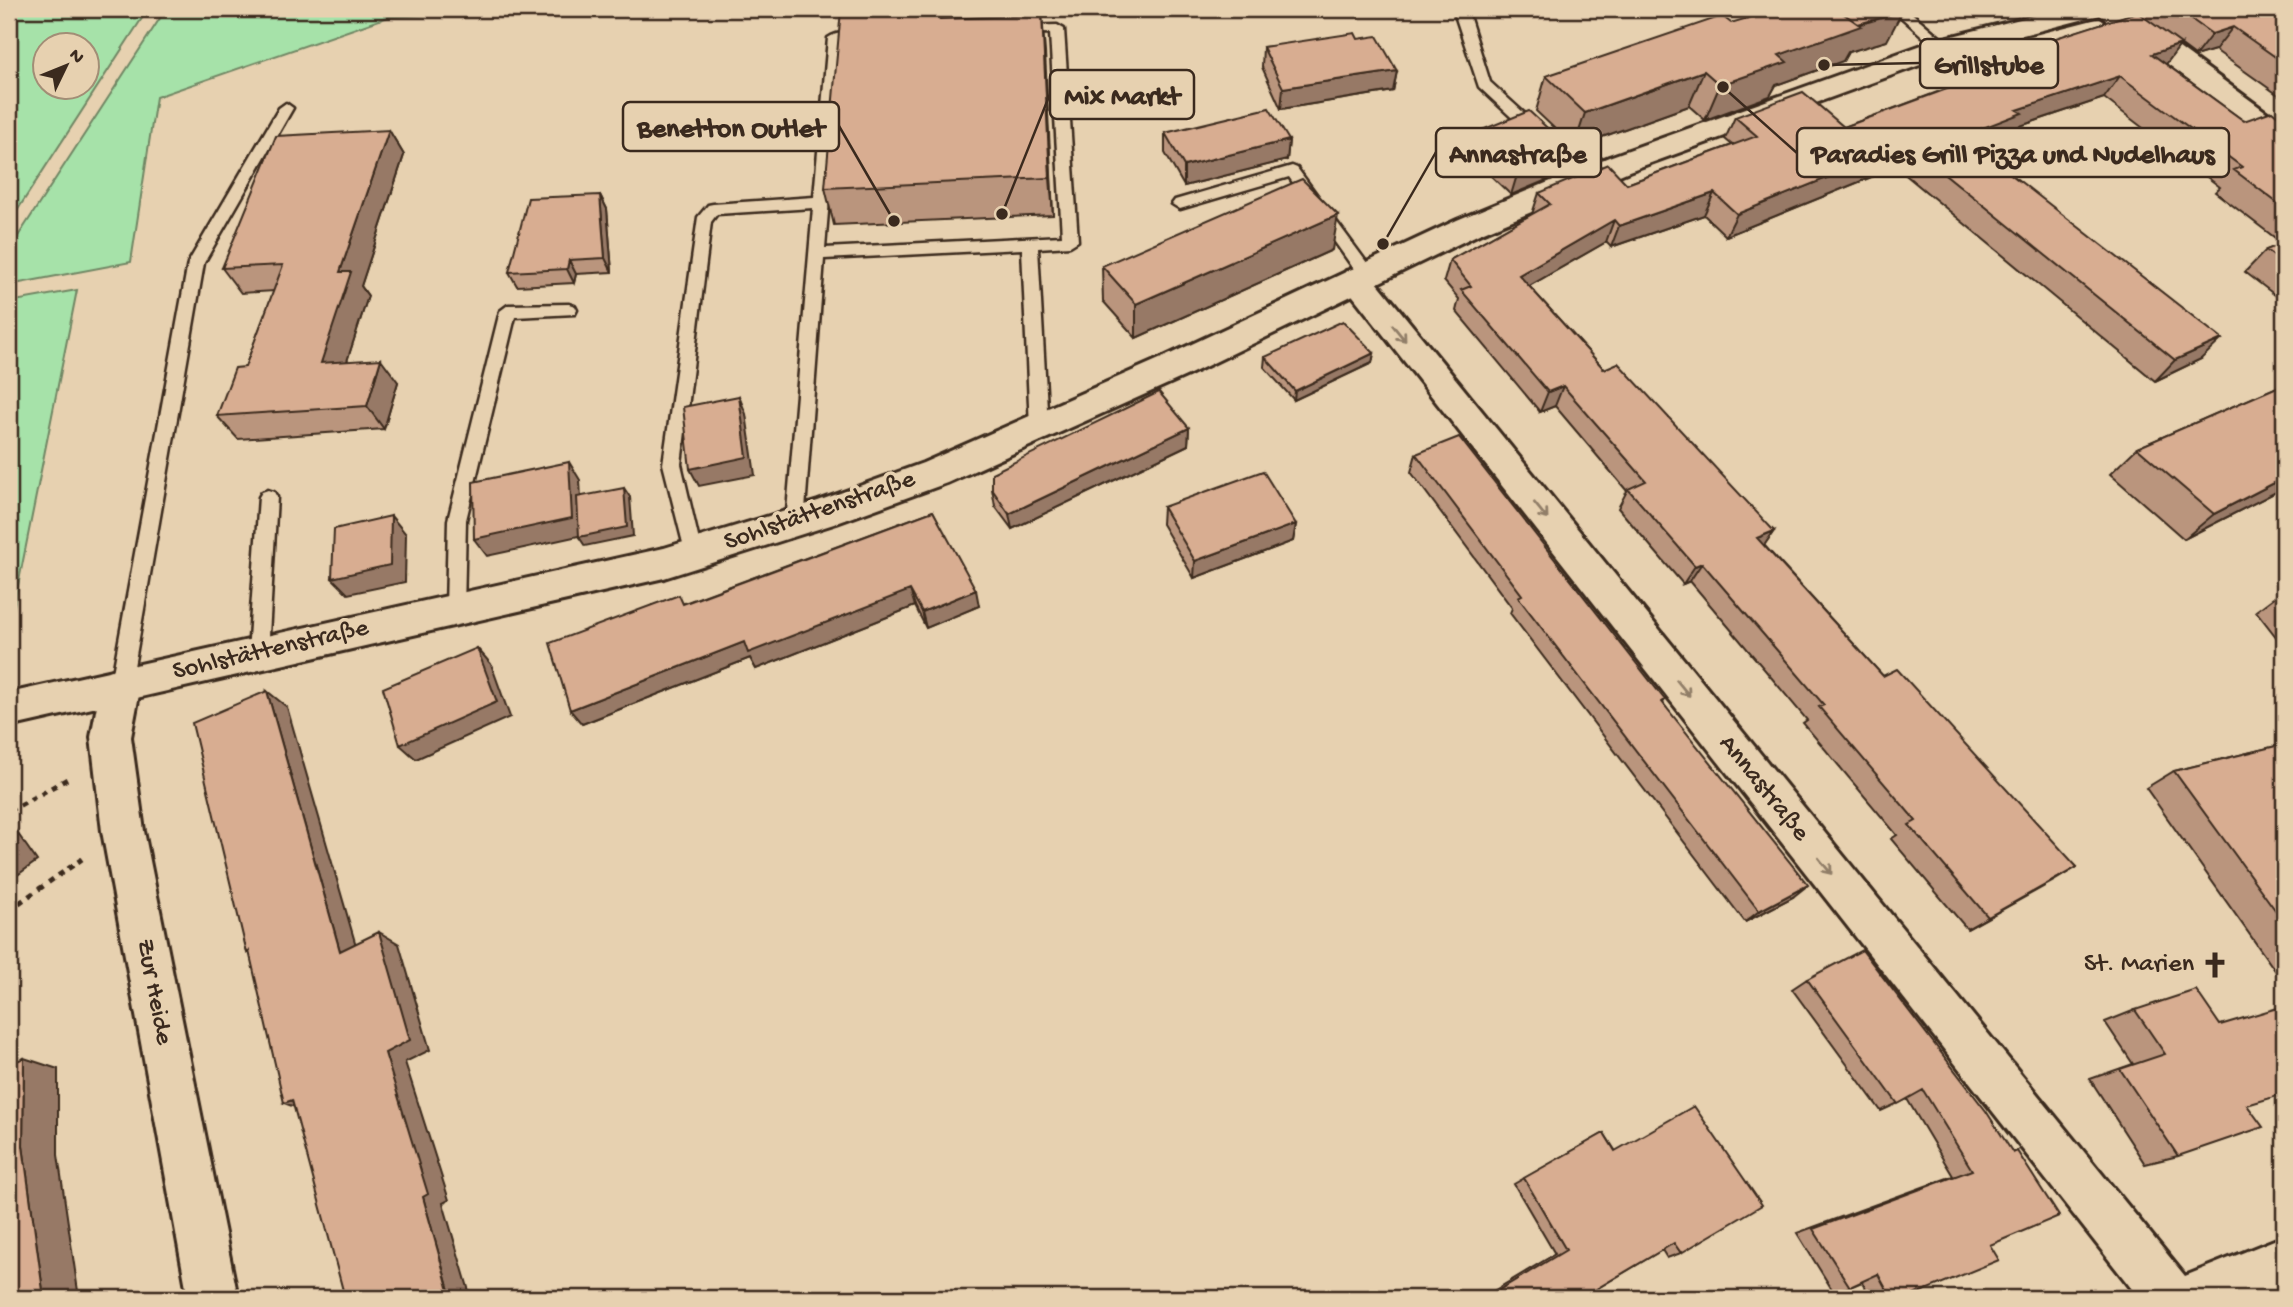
<svg xmlns="http://www.w3.org/2000/svg" width="2293" height="1307" font-family="'Gochi Hand',sans-serif">
  <rect width="100%" height="100%" fill="#e7d1b0"/>
  <filter id="ink" filterUnits="userSpaceOnUse"><feTurbulence type="fractalNoise" baseFrequency=".0143" numOctaves="2"/><feDisplacementMap in="SourceGraphic" scale="14" xChannelSelector="R" yChannelSelector="G"/><feConvolveMatrix kernelMatrix="1 2 1 2 8 2 1 2 1" color-interpolation-filters="sRGB"/></filter>
  <g filter="url(#ink)">
    <path fill="#a6e2a9" stroke="#708664" stroke-width="2" fill-rule="evenodd" d="M9,9H148L9,223ZM46,46H88V88H46Z
      M166,9H541L388,17L156,97L131,262L9,285V250Z
      M77,290L12,616H9V302Z"/>
    <g fill="none" stroke-linecap="round" stroke-linejoin="round">
      <g stroke="#3b2a1e" stroke-width="5">
        <path id="service" d="M1453,9H1467L1490,82L1591,174L1593,178L1591,182H1581L1479,87Z
          M1892,9H1907L1948,44V50H1938Z
          M1057,25L1064,29L1078,241L1070,246L1038,248L1048,427L1045,432H1033L1030,427L1022,249L824,259L804,523L801,528L795,530L789,528L786,523L813,208L717,214L711,222L681,464L702,554L699,559L693,561L687,559L663,464L698,217L708,205L713,204L814,197L828,38C837,31 861,30 870,37L868,40L842,42L825,248L1062,236L1050,33L1019,34L1012,30L1019,26Z
          M286,103L293,108L204,263L131,684L128,690L121,692L114,690L111,684L188,263L279,108Z
          M1292,166L1297,168L1373,271L1375,275L1373,279H1361L1289,177L1180,209L1172,204L1175,200Z
          M569,304L575,306L577,310L575,314L515,317L466,520L464,610L462,616L455,618L448,616L446,610L448,520L500,311L508,305Z
          M268,490L274,492L277,497L268,653L265,659L258,661L251,659L248,653L259,497L262,492Z"/>
      </g>
      <g stroke="#3b2a1e" stroke-width="6">
        <path id="minor" d="M2096,9H2126L2284,125V148L2274,146L2100,15Z
          M1357,268L1368,271L2185,1276L2284,1236V1286L2254,1298H2139L1346,287L1341,279L1346,271Z
          M121,667L135,672L141,684L131,737L144,831L238,1298H188L102,831L91,737L101,684L107,672Z"/>
      </g>
      <g stroke="#3b2a1e" stroke-width="6">
        <path id="tertiary" d="M2060,9H2104L2100,15L1953,53L1629,171L1479,234L1188,375L947,483L837,523L664,578L9,727V693L664,548L818,501L923,463L1164,357L1457,220L1609,157L1933,41Z"/>
      </g>
      <path stroke="#3b2a1e" stroke-width="5" stroke-dasharray="6 6" stroke-linecap="butt" d="M9,811L71,777
        M9,910L82,859"/>
      <use href="#service" fill="#e7d1b0" fill-rule="evenodd"/>
      <use href="#minor" fill="#e7d1b0" fill-rule="evenodd"/>
      <use href="#tertiary" fill="#e7d1b0" fill-rule="evenodd"/>
    </g>
    <path fill="#ba957d" stroke="#3b2a1e" stroke-width="2" d="M941,9L943,19L1042,15L1053,215L834,225L825,188Z
      M2130,9H2284V99L2215,50L2195,56L2180,45L2166,64L2244,121H2284V302L2245,272L2266,250L2283,244L2215,192L2220,187L2104,98L2011,129L2007,135L1977,147L2201,359L2155,381L1896,167L1726,236L1704,215L1611,247L1606,242L1529,286L1604,369L1774,531L1764,545L1883,676L2077,867L1967,929L1891,839L1897,835L1803,723L1807,720L1690,581L1683,584L1618,508L1627,491L1555,406L1540,412L1456,311L1459,299L1444,281L1450,260L1532,214L1539,193L1627,184L1732,145L1725,139L1735,117L1844,127L1999,69L2009,53L2136,13Z
      M1731,23L1887,41L1848,52L1843,61L1776,85L1770,96L1705,120L1689,106L1574,147L1536,111L1546,76Z
      M1358,39L1397,71L1393,91L1281,109L1262,67L1263,47Z
      M389,130L404,155L361,286L368,296L347,361L398,382L384,429L238,439L217,416L245,367L274,291L241,293L222,268Z
      M1165,133L1289,140L1287,160L1184,186L1165,153Z
      M1472,134L1566,172L1511,195L1467,153Z
      M600,195L607,209L612,272L576,274L574,283L517,286L509,272Z
      M1332,250L1136,338L1103,301L1102,266Z
      M1374,353L1372,363L1294,400L1264,367L1265,357Z
      M2284,384V488L2184,539L2110,474L2137,448Z
      M1189,428L1188,445L1012,529L995,506L992,489Z
      M1416,454L1665,700L1663,703L1793,897L1745,922L1510,613L1512,608L1411,472Z
      M1163,507L1296,524L1293,541L1194,578L1162,524Z
      M933,511L979,606L926,628L915,606L756,669L750,658L582,724L684,603Z
      M2284,590V647L2256,611Z
      M2284,744V983L2146,788L2174,771Z
      M1807,979L2013,1152L2017,1151L1906,1298H1871L1862,1282L1850,1287L1833,1291L1797,1233L1953,1176L1907,1099L1881,1111L1792,989Z
      M2135,1010L2220,1025L2247,1105L2178,1156L2145,1164L2090,1079L2133,1064L2105,1022Z
      M1604,1133L1681,1253L1667,1258L1662,1250L1581,1298H1482L1555,1254L1514,1184Z"/>
    <path fill="#977966" stroke="#3b2a1e" stroke-width="2" d="M1902,12L1887,41L1848,52L1843,61L1776,85L1770,96L1705,120L1720,85L1779,55L1851,27Z
      M1042,15L1045,52L1053,215L1050,178Z
      M2233,27L2215,50L2195,56L2212,34Z
      M2181,44L2164,67L2152,54Z
      M1397,71L1393,91L1281,109L1283,88Z
      M1704,71L1689,106L1574,147L1585,113Z
      M2120,76L2104,98L2011,129L2007,135L1949,157L1962,136L2017,110Z
      M389,130L404,155L361,286L368,296L339,386L321,363L340,272Z
      M1289,140L1287,160L1184,186V166Z
      M1909,145L1896,167L1726,236L1737,214Z
      M1573,152L1566,172L1511,195L1517,175Z
      M1714,193L1704,215L1611,247L1619,226Z
      M600,195L607,209L612,272L605,258Z
      M1338,215L1332,250L1136,338V304Z
      M1614,220L1606,242L1512,296L1519,275Z
      M569,260L576,274L574,283L567,269Z
      M2222,339L2201,359L2155,381L2175,360Z
      M1374,353L1372,363L1294,400L1295,391Z
      M381,359L398,382L384,429L367,406Z
      M1563,386L1555,406L1540,412L1548,392Z
      M739,396L746,414L755,475L699,486L690,469Z
      M1189,428L1188,445L1012,529L1009,514Z
      M569,462L580,480L583,535L487,556L474,539Z
      M2284,478V488L2184,539L2214,514Z
      M624,488L630,497L633,536L585,546L579,537Z
      M391,516L406,534L405,582L348,594L332,578Z
      M1296,524L1293,541L1194,578L1195,561Z
      M1774,531L1761,550L1757,538Z
      M1702,563L1690,581L1683,584L1695,566Z
      M910,590L915,606L756,669L750,658L582,724L570,710L744,642Z
      M976,590L979,606L926,628L922,612Z
      M477,648L491,664L510,717L416,759L400,745Z
      M267,691L287,707L361,963L340,951Z
      M9,821L37,861L9,881Z
      M2077,867L2054,881L1967,929L1988,917Z
      M1808,885L1793,897L1745,922L1759,911Z
      M379,932L399,944L430,1050L405,1062L449,1200L443,1203L471,1298H451L423,1197L385,1053Z
      M24,1058L58,1069V1155L79,1298H44L23,1146Z
      M292,1100L308,1112L284,1103Z"/>
    <path fill="#d8ad91" stroke="#3b2a1e" stroke-width="2" d="M878,9H941L940,19L1042,15L1050,178L825,188L841,10Z
      M1778,9H1837L1861,26L1779,55L1787,62L1720,85L1704,71L1585,113L1546,76L1722,16L1731,23Z
      M1837,9H1899L1902,12L1858,24Z
      M2177,9H2284V63L2233,27L2212,34Z
      M2137,12L2181,44L2152,54L2244,121L2272,111L2284,121V208L2234,170L2242,167L2120,76L2017,110L2022,113L1962,136L2222,339L2175,360L1909,145L1737,214L1714,193L1619,226L1614,220L1519,275L1604,369L1618,363L1774,531L1757,538L1883,676L1897,669L2077,867L1988,917L1909,825L1916,821L1819,707L1824,705L1702,563L1695,566L1628,489L1646,481L1563,386L1548,392L1461,290L1471,286L1450,260L1550,204L1539,193L1608,164L1627,184L1757,136L1735,117L1803,92L1844,127L2020,62L2009,53Z
      M1355,33L1358,39L1377,36L1397,71L1283,88L1263,47Z
      M1269,108L1289,140L1184,166L1165,133Z
      M1529,111L1573,152L1517,175L1472,134Z
      M389,130L340,272H351L321,363L381,359L367,406L217,416L235,368L245,367L283,265L222,268L276,136Z
      M1302,179L1338,215L1136,304L1102,266Z
      M600,195L605,258L569,260L567,269L509,272L528,198Z
      M2284,243V264L2266,250Z
      M1343,321L1374,353L1295,391L1265,357Z
      M2284,384V478L2214,514L2137,448Z
      M1159,392L1189,428L1009,514L992,489V473Z
      M739,396L747,457L690,469L683,407Z
      M1459,437L1665,700L1662,702L1808,885L1759,911L1518,597L1522,595L1416,454Z
      M569,462L572,518L474,539L473,482Z
      M1263,471L1296,524L1195,561L1163,507Z
      M624,488L627,527L579,537L577,497Z
      M933,511L976,590L922,612L910,590L748,653L744,642L570,710L550,643L679,595L683,604Z
      M391,516L390,565L332,578L334,529Z
      M477,648L497,702L400,745L383,688Z
      M267,691L340,951L379,932L410,1040L385,1053L428,1194L423,1197L451,1298H345L292,1100L284,1103L249,951L247,953L192,723Z
      M2284,744V803L2280,804L2284,810V922L2174,771Z
      M1862,950L1986,1111L2013,1153L2017,1151L2059,1216L1990,1245L1999,1260L1906,1298H1891L1878,1274L1850,1287L1813,1229L1972,1170L1923,1090L1898,1104L1807,979Z
      M2196,990L2220,1025L2284,1006V1094L2247,1105L2263,1127L2178,1156L2120,1069L2165,1054L2135,1010Z
      M24,1058L23,1146L44,1298H9V1064Z
      M1694,1106L1762,1205L1681,1253L1674,1243L1581,1298H1486L1566,1250L1524,1178L1604,1133L1615,1151Z"/>
    <defs><path id="oneway-shaft" d="M-6 0H5M1.5-3L5.5 0L1.5 3" fill="none" stroke-width="1.6" stroke-linecap="round" stroke-linejoin="round" transform="scale(1.75)"/></defs>
    <g stroke="#917e67">
      <use href="#oneway-shaft" transform="translate(1399 333) rotate(51)"/>
      <use href="#oneway-shaft" transform="translate(1541 511) rotate(51)"/>
      <use href="#oneway-shaft" transform="translate(1683 688) rotate(51)"/>
      <use href="#oneway-shaft" transform="translate(1825 866) rotate(51)"/>
    </g>
  </g>
  <defs>
    <g id="church-bare" transform="scale(2.1)"><path d="M-1.2-6h2.4v3.5h3.3v2.4h-3.3V6h-2.4V-.1h-3.3v-2.4h3.3Z" fill="#3b2a1e" stroke="#e7d1b0" stroke-width="2.5" paint-order="stroke"/></g>
  </defs>
  <g fill-rule="evenodd">
    <use href="#church-bare" x="2215" y="965"/>
  </g>
  <g text-anchor="middle" dominant-baseline="central" stroke-width="7" stroke-linejoin="round" paint-order="stroke">
    <g font-size="26" fill="#3b2a1e" stroke="#e7d1b0">
      <text transform="translate(820 512) rotate(-19)">Sohlstättenstraße</text>
      <text transform="translate(271 651) rotate(-13)">Sohlstättenstraße</text>
      <text transform="translate(1763 789) rotate(51)">Annastraße</text>
      <text transform="translate(153 992) rotate(79)">Zur Heide</text>
    </g>
    <g font-size="26" fill="#3b2a1e" stroke="#e7d1b0" text-anchor="end">
      <text x="2194" y="965">St. Marien</text>
    </g>
  </g>
  <path fill="none" stroke="#3b2a1e" stroke-width="2.5" d="M1824 65L1920 63M1002 214L1050 94M894 221L839 126M1383 244L1436 152M1723 87L1797 153"/>
  <g fill="#3b2a1e" stroke="#e7d1b0" stroke-width="2.5">
    <circle cx="1824" cy="65" r="7"/>
    <circle cx="1002" cy="214" r="7"/>
    <circle cx="894" cy="221" r="7"/>
    <circle cx="1383" cy="244" r="7"/>
    <circle cx="1723" cy="87" r="7"/>
  </g>
  <g fill="#e7d1b0" stroke="#3b2a1e" stroke-width="2.5">
    <rect x="1920" y="39" width="138" height="49" rx="7"/>
    <rect x="1050" y="70" width="144" height="49" rx="7"/>
    <rect x="623" y="102" width="216" height="49" rx="7"/>
    <rect x="1436" y="128" width="165" height="49" rx="7"/>
    <rect x="1797" y="128" width="432" height="49" rx="7"/>
  </g>
  <g font-size="28" text-anchor="middle" font-weight="bold" fill="#3b2a1e">
    <text x="1989" y="73">Grillstube</text>
    <text x="1122" y="104">Mix Markt</text>
    <text x="731" y="136">Benetton Outlet</text>
    <text x="1518" y="162">Annastraße</text>
    <text x="2013" y="162">Paradies Grill Pizza und Nudelhaus</text>
  </g>
  <rect width="2293" height="1307" fill="none" stroke="#e7d1b0" stroke-width="35"/>
  <rect x="18" y="18" width="2258" height="1272" fill="none" stroke="#3b2a1e" stroke-width="2.5" filter="url(#ink)"/>
  <g transform="translate(66 66) rotate(47)"><circle r="33" fill="#e7d1b0" stroke="#a28e76" stroke-width="2"/>
  <path d="M0-5L12 26L0 18L-12 26Z" fill="#3b2a1e"/>
  <text y="-10" font-size="19" font-weight="bold" text-anchor="middle" fill="#3b2a1e">N</text>
  </g>
</svg>
